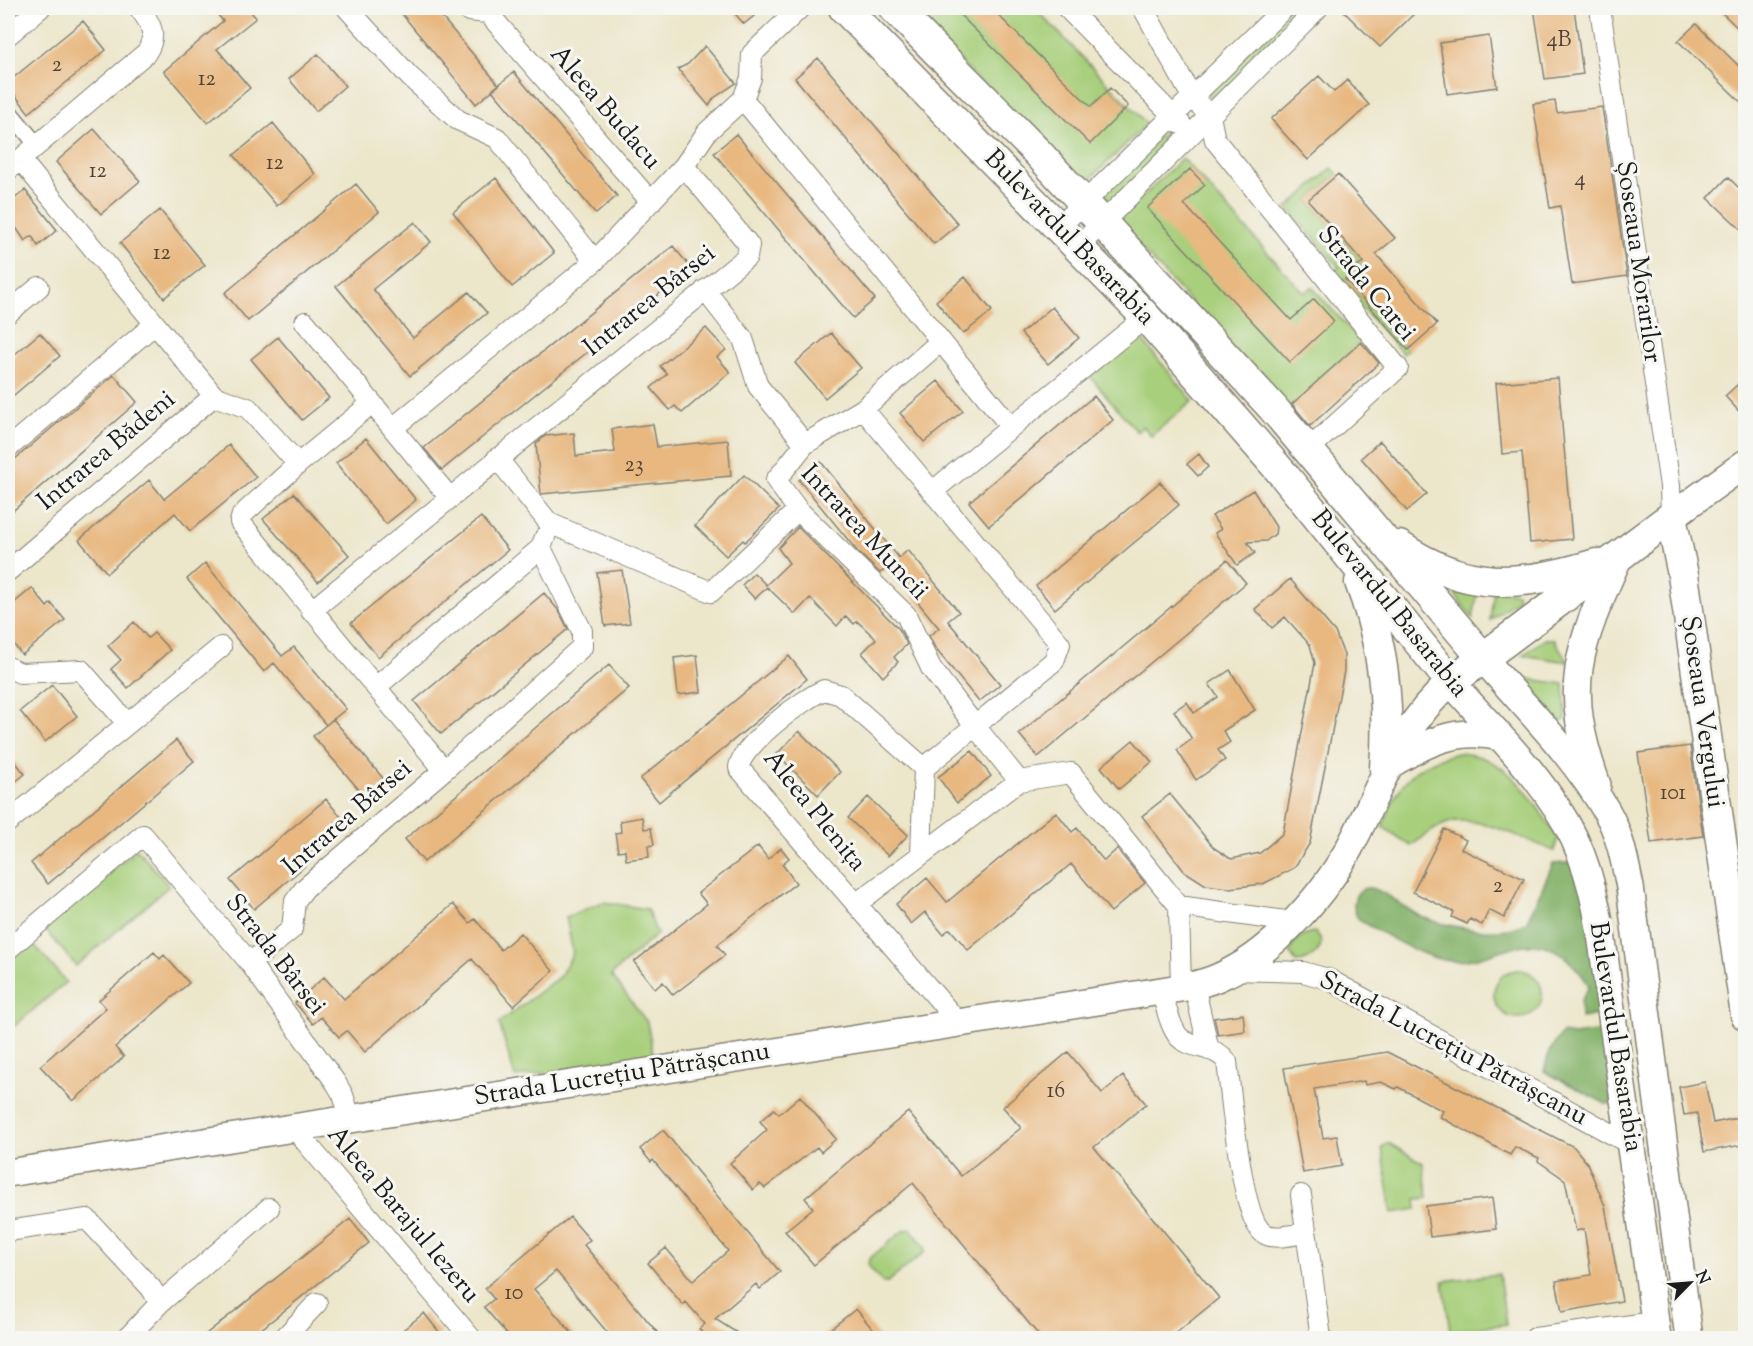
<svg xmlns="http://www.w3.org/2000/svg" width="1753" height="1346" font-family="'Sorts Mill Goudy',serif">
  <rect width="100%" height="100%" fill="#f6f6f2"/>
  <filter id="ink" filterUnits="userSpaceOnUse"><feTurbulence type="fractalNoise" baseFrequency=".0167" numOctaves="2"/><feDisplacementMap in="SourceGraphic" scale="12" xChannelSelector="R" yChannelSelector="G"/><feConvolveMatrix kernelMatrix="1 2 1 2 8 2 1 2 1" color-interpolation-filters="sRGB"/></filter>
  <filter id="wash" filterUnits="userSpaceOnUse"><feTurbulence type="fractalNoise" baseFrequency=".008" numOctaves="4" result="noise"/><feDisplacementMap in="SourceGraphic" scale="24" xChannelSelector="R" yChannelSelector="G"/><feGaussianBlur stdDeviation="1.35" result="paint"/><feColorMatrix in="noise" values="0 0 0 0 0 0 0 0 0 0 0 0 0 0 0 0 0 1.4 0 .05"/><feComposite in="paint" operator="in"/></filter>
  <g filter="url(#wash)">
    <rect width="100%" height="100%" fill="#ece6ca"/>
    <path fill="#a7cf7b" stroke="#62764c" stroke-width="1.5" d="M908,8H1035L1147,124L1082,187Z
      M1287,8H1313L1213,104L1204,99Z
      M1169,127L1179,133V138L1114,202L1110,201L1104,192Z
      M1182,158L1304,293L1312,287L1361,342L1288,409L1117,222Z
      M1332,168L1338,174L1308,200L1363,262L1345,279L1408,350L1403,354L1332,274L1339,267L1287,208Z
      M1138,335L1193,401L1151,436L1143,426L1137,432L1089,375Z
      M1446,583L1478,588L1473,619Z
      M1494,590L1517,593L1518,599L1490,620Z
      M1545,639H1554L1568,662L1523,655Z
      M1521,678L1564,684L1566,719L1560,722Z
      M1458,753C1509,755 1532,800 1558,838L1554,851C1529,841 1477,815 1451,822C1436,826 1423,837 1411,846L1383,827C1396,785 1413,763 1458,753Z
      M137,849L169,886L76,966L44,928Z
      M603,902L647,909L657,934L611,975L647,1022L654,1058L515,1077L499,1023L560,976L573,953L566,917Z
      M1314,932C1332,943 1311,963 1296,962L1290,953C1293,940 1301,934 1314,932Z
      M29,939L66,982L12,1028L8,1023V958Z
      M1494 994a24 24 0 1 1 48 0a24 24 0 1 1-48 0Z
      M1388,1143L1423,1163L1428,1198L1416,1199L1417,1209L1392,1213L1382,1147Z
      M911,1229L925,1247V1252L888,1282H882L868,1265L869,1259L904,1230Z
      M1499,1274L1506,1324L1450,1331L1443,1281Z"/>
    <path fill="#85b26b" stroke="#506744" stroke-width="1.5" d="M1579,862L1607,1013L1581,1018V1000L1589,987C1584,976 1577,969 1569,961C1531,923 1494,963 1451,961C1425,960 1385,934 1362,922C1348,912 1353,882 1374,889C1390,894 1404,908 1418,915C1442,927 1505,939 1527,921L1553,864Z
      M1610,1030L1612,1103L1606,1104L1544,1071L1549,1052L1562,1033L1573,1035Z"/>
    <g id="blocks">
      <path fill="#e8b880" d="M212,8H248L256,18L217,49L250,88L208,123L164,71L223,21Z
        M397,8H434L499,85L476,104Z
        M730,8H764L744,24Z
        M953,8H991L1091,107L1110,88L1128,106L1090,144Z
        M1340,8H1420L1380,47Z
        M1534,8H1574L1583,74L1545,79Z
        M1717,8H1746V36Z
        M83,21L106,50L29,113L8,86V82Z
        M1696,24L1746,73V107L1678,41Z
        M1489,36L1497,87L1447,94L1440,43Z
        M705,46L736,83L714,98L709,106L678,69L688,64Z
        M318,54L345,86L316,111L289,79Z
        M818,58L958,224L934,244L795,78Z
        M514,72L617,196L596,214L492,90Z
        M1319,76L1334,92L1347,80L1369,105L1308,160L1271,119Z
        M1555,101L1557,113L1602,107L1627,276L1572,284L1560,206L1550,208L1533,104Z
        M273,123L315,174L277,206L234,155Z
        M94,129L140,181L101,214L56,162Z
        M736,134L875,299L853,318L714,153Z
        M1190,169L1205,185L1184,204L1291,320L1314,299L1334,321L1290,362L1147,208Z
        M1338,174L1395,238L1376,254L1437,324L1408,350L1345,279L1363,262L1308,200Z
        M1728,177L1738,187L1746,179V234L1708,198Z
        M496,178L554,253L512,287L453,212Z
        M356,184L379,212L248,321L225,293Z
        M25,190L57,230L38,246L32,236L25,241L15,226L8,232V204Z
        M160,210L205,265L164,298L120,243Z
        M415,222L431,242L373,289L413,338L469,292L487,313L410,376L336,286Z
        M673,246L691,268L442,470L424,448Z
        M965,277L992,311L963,334L936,301Z
        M1052,307L1079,338L1048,364L1021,333Z
        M706,328L726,350L717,357L730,372L682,413L675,406L670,410L651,388L667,374L660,366Z
        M40,333L60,356L8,400V360Z
        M831,333L861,368L825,398L795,363Z
        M278,337L329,398L302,420L251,359Z
        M1361,342L1379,363L1310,426L1292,404Z
        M114,375L137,402L8,515V465Z
        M1746,377V419L1725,396Z
        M1558,378L1572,539L1530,543L1522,452L1502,454L1496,383Z
        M938,381L963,411L924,442L900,413Z
        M1094,396L1113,420L989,526L969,502Z
        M653,424L657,447L728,440L731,476L541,494L536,444L545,436L574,433L576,456L615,452L612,429Z
        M366,438L416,500L386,524L336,463Z
        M1380,441L1427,494L1407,511L1361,458Z
        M229,445L256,477L190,531L175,513L107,573L79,540L149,480L164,499Z
        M1199,454L1208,467L1198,476L1187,464Z
        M821,462L899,558L908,550L959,612L948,621L1000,684L979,702L935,648L929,636L939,628L889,567L880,573L858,552L799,480Z
        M744,475L779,509L745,542L743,540L726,556L695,526Z
        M1160,482L1179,505L1055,609L1036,586Z
        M1253,490L1276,527L1275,534L1266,541L1247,542L1255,553L1237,565L1215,533L1221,529L1212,516Z
        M294,493L349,555L318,582L263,519Z
        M481,517L508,550L378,657L351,623Z
        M798,527L899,629L907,644L894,657L898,662L883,677L862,653L876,639L857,621L854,624L846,616L837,626L810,598L795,614L767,587L755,599L742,585L754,573L766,585L789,563L778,548Z
        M1227,560L1246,583L1038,757L1019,734Z
        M205,563L282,656L294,647L346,709L326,725L274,663L264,672L187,579Z
        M622,570L630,623L605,626L597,573Z
        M1290,579L1335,632L1344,655V671L1310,843L1294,868L1263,884L1229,888L1206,885L1184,871L1142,816L1170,794L1214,848L1231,859L1260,853L1283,833L1315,663L1310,645L1285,617L1272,628L1255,609Z
        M32,588L47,607L51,603L65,620L22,655L8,637V608Z
        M544,593L559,611L568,629L441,734L414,701Z
        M134,622L148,638L154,633L170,650L128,688L111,669L121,660L108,646Z
        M697,655L701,692L678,695L674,658Z
        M789,656L807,679L659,802L640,779Z
        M609,665L629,688L424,862L405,839Z
        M1230,670L1255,710L1223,731L1230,742L1218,750L1225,760L1196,780L1177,750L1192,739L1174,711L1187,702L1194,713L1218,697L1209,684Z
        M52,685L77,716L45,742L20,711Z
        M333,719L387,783L367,799L313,736Z
        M799,731L840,772L818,795L777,754Z
        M176,740L194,761L48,884L31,863Z
        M1133,740L1152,762L1119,789L1101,767Z
        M1690,746L1703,836L1651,843L1638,753Z
        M972,751L991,776L957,803L938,777Z
        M8,753L25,774L8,788Z
        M868,797L908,835L888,856L848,818Z
        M326,799L350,828L254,909L230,880Z
        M1056,812L1072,832L1077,828L1104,861L1117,849L1145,883L1111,912L1071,864L968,950L950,929L943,934L925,912L911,924L896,904L927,878L947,902Z
        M642,817L644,829L651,828L654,845L648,846L649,857L626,860L625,850L618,851L615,833L621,832L620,821Z
        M1444,829L1466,840L1461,849L1524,879L1504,918L1489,910L1482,925L1470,919L1467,924L1452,917L1454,912L1413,892Z
        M758,846L768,859L781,848L789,858L782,864L796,883L717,945L725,955L673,995L663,982L655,989L634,962L707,904L698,893Z
        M453,904L470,923L475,919L501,950L520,933L553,971L513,1006L472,959L365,1052L347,1031L339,1037L321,1017L313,1024L295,1003L324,977L344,999Z
        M154,952L160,959L164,955L189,983L115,1047L124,1057L73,1101L40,1066L106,1008L99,1000Z
        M1243,1014L1245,1031L1218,1035L1214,1018Z
        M1068,1052L1102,1093L1123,1076L1146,1104L1094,1147L1219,1298L1170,1338H1041L913,1183L814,1265L785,1231L813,1208L805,1198L908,1112L961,1176L1021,1128L1003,1107Z
        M1387,1052L1574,1147L1587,1163L1605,1206L1622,1301L1562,1312L1556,1281L1591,1275L1584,1229L1576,1231L1565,1180L1538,1161L1539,1158L1515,1147L1510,1155L1440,1117L1443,1111L1398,1087L1396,1089L1381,1082L1365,1085L1364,1081L1314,1089L1323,1138L1337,1136L1342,1166L1303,1173L1284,1068Z
        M1705,1082L1713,1123L1737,1118L1742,1145L1704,1152L1697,1113L1684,1115L1679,1087Z
        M800,1096L836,1139L821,1152L817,1147L765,1188L760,1184L753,1190L730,1163L767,1130L760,1121L774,1109L779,1114Z
        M663,1130L780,1272L760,1289L756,1284L715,1319L745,1338H707L699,1329L705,1324L686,1302L683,1305L648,1263L666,1248L693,1281L728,1251L653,1160L651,1162L640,1149Z
        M1492,1198L1496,1229L1430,1237L1426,1206Z
        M570,1217L590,1240L584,1245L662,1338H612L556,1271L534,1289L576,1338H510L484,1307L494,1299L485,1288Z
        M350,1219L369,1243L250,1338H201Z
        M856,1309L880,1338H819Z
        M424,1313L440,1333L433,1338H393Z"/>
    </g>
  </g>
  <g filter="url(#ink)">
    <use href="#blocks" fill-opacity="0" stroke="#848173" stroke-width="1.5"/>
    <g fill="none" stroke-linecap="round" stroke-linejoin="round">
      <g stroke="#848173" stroke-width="18">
        <path id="pedestrian" d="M8,110L37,145"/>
      </g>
      <g stroke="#848173" stroke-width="22">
        <path id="minor" d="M347,8L410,77L458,120L497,138L595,261
          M465,8L469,11L488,13L651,202
          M1067,8L1181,124
          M1143,8L1192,97L1210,116L1215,140L1398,368L1308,450
          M1600,8L1670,486L1671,517
          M8,35L40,8
          M743,99L1011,427
          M20,159L214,396L248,408L298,464
          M8,170L146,53C158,35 151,23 139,8
          M1060,226L1284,8
          M1079,246L1318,8
          M705,290L743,339L758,386L805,444
          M8,313L39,287
          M305,322L372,403
          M863,409L1060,644L1054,661L975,726L931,668L906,615L798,510L776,480L805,444Z
          M863,409L941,341
          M393,428L595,261L684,166L707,132L743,99L751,78L752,54L800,8
          M8,448L155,324
          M497,458L549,523L711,592L798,510
          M933,491L1146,317
          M8,571L214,396
          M311,611L747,257L749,245L684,166
          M8,667L20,673L81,670L127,723
          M376,687L541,548L545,537
          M924,768L841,695L824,690C804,698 739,747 739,768L958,1022
          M444,770L240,522L242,515L298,464L372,403L449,497
          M8,822L221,647
          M921,855L924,768L975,726L1019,781L1071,773L1179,906L1181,988
          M856,904L1019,781
          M1179,906L1292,922
          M8,949L143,835L250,963L336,1083L343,1095L350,1117
          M250,963L292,929L295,901L305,888L444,770L582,647V631L541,548
          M1233,970L1303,972L1328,979L1632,1145
          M1194,985L1209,1050
          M1161,991C1166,1005 1169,1024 1178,1036C1190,1050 1217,1045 1227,1062C1231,1092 1241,1222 1265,1234C1276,1240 1294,1234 1306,1233
          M293,1127L471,1338
          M1301,1195L1321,1338
          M8,1231L87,1219L151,1288L160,1303L127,1338
          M160,1303L269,1208
          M284,1338L317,1303
          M1535,1338L1655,1322"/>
      </g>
      <g stroke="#848173" stroke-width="30">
        <path id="secondary" d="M1671,517L1746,463
          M1482,657C1525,707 1574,755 1607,812C1620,834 1625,863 1630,887L1689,1338
          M1386,767C1423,744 1456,726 1500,737
          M1597,785C1561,685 1578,648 1619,556
          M8,1173L1161,991C1181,988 1201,985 1219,977C1273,954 1328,891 1354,839C1383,782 1400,725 1451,682C1494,732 1545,778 1574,838C1601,895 1604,963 1613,1024C1628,1129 1644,1233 1657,1338"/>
      </g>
      <g stroke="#848173" stroke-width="33">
        <path id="primary" d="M844,8L1146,317L1283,474L1451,682L1671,517L1683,575L1746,1015
          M894,8L1038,153L1272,407L1482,657
          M1399,546C1467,592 1521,587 1596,564
          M1360,582C1383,642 1390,704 1385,768"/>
      </g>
      <use href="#pedestrian" stroke="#fff" stroke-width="15"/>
      <use href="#minor" stroke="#fff" stroke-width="20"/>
      <use href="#secondary" stroke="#fff" stroke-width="27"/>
      <use href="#primary" stroke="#fff" stroke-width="30"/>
    </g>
  </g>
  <g text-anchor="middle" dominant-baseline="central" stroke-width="6" stroke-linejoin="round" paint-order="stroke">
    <g font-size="22" fill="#4f4335">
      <text x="1559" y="41">4B</text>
      <text x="57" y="66">2</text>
      <text x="207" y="80">12</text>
      <text x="275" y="164">12</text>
      <text x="98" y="172">12</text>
      <text x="1580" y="180">4</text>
      <text x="162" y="254">12</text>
      <text x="634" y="466">23</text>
      <text x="1673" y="794">101</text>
      <text x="1498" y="887">2</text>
      <text x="1056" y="1092">16</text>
      <text x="514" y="1294">10</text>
    </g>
    <g font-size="26" fill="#1c1c1c" stroke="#f6f6f2">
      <text transform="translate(605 108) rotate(49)">Aleea Budacu</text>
      <text transform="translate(1069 238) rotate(46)">Bulevardul Basarabia</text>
      <text transform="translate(1638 262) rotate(82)">Șoseaua Morarilor</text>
      <text transform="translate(1366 284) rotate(51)">Strada Carei</text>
      <text transform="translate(650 301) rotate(-39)">Intrarea Bârsei</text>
      <text transform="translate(107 451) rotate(-40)">Intrarea Bădeni</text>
      <text transform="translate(864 533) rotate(47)">Intrarea Muncii</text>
      <text transform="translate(1389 604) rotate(51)">Bulevardul Basarabia</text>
      <text transform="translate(1702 712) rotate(82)">Șoseaua Vergului</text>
      <text transform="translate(814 811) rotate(51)">Aleea Plenița</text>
      <text transform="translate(348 818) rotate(-41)">Intrarea Bârsei</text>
      <text transform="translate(275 955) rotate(52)">Strada Bârsei</text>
      <text transform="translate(1615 1037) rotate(81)">Bulevardul Basarabia</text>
      <text transform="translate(1453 1049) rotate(28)">Strada Lucrețiu Pătrășcanu</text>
      <text transform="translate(622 1075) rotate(-9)">Strada Lucrețiu Pătrășcanu</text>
      <text transform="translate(403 1215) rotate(50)">Aleea Barajul Iezeru</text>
    </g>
  </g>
  <rect width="1753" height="1346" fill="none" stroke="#f6f6f2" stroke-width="30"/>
  <g transform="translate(1690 1283) rotate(65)" stroke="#f6f6f2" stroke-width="4.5" paint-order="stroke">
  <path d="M0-4.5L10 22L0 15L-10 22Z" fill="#1c1c1c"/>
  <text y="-9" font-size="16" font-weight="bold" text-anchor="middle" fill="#1c1c1c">N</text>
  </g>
</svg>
